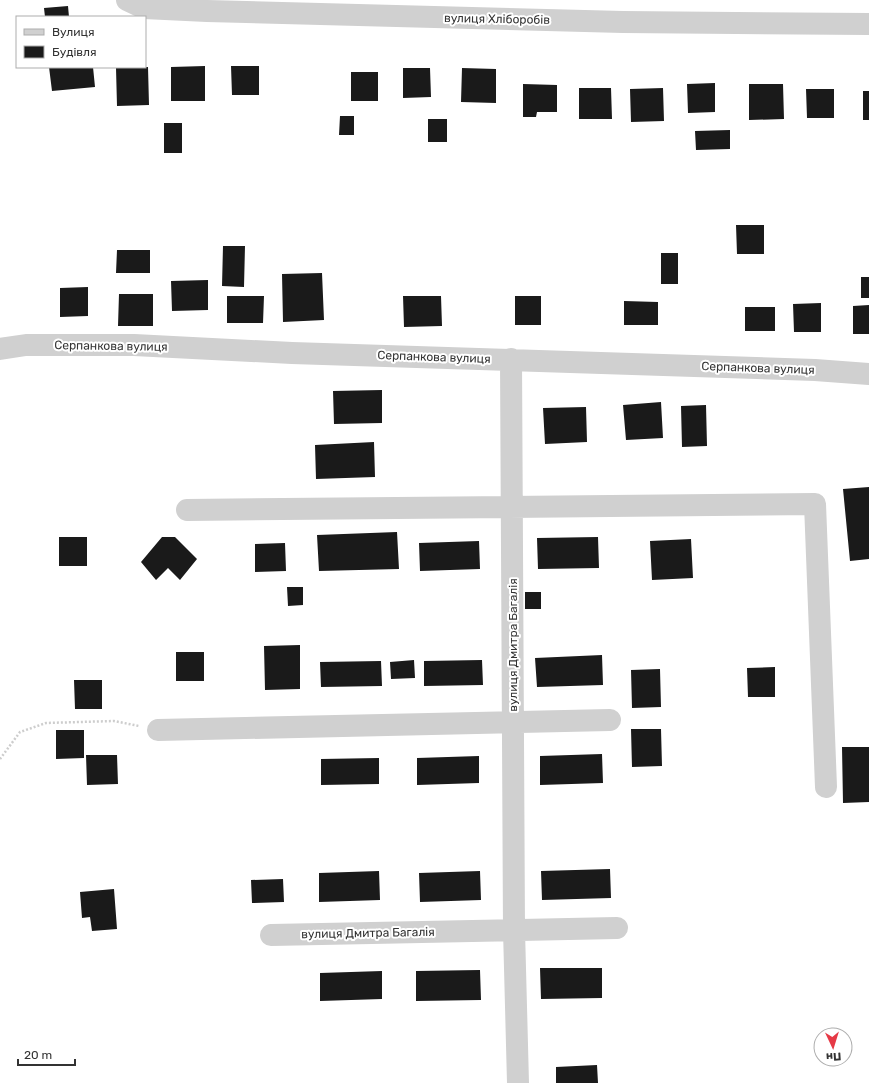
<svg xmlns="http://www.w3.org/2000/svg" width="869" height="1083" font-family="Rubik,sans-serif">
  <rect width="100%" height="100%" fill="#fff"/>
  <path fill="#1a1a1a" d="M68,6L69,17H45L44,8Z
    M205,66V101H171V67Z
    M231,66H259V95H232Z
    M49,67H93L95,87L52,91Z
    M148,67L149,105L117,106L116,68Z
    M403,68H430L431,97L403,98Z
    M462,68L496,69V103L461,102Z
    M351,72H378V101H351Z
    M715,83V112L688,113L687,84Z
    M523,84L557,85V112H537L536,117H523Z
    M749,84H783L784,119L749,120Z
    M579,88H611L612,119H579Z
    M663,88L664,121L631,122L630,89Z
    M806,89H834V118H807Z
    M863,91H869V120H863Z
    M340,116H354V135H339Z
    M428,119H447V142H428Z
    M164,123H182V153H164Z
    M730,130V149L696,150L695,131Z
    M736,225H764V254H737Z
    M223,246H245L244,287L222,286Z
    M117,250H150V273H116Z
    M661,253H678V284H661Z
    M322,273L324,320L283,322L282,274Z
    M861,277H869V298H861Z
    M208,280V310L172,311L171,281Z
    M88,287V316L60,317V288Z
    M119,294H153V326H118Z
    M227,296H264L263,323H227Z
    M403,296H441L442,326L404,327Z
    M515,296H541V325H515Z
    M624,301L658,302V325H624Z
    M821,303V332H794L793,304Z
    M869,305V334H853V306Z
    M745,307H775V331H745Z
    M382,390V423L334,424L333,391Z
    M661,402L663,438L626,440L623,405Z
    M706,405L707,446L682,447L681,406Z
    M586,407L587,442L545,444L543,408Z
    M374,442L375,477L316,479L315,445Z
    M869,487V559L850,561L843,489Z
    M397,532L399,569L319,571L317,535Z
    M59,537H87V566H59Z
    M162,537H175L197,559L180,580L168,568L156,580L141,562Z
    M598,537L599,568L538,569L537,538Z
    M691,539L693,578L652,580L650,541Z
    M479,541L480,569L420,571L419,543Z
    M285,543L286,571L255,572V544Z
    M287,587H303V605L288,606Z
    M525,592H541V609H525Z
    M300,645V689L265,690L264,646Z
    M176,652H204V681H176Z
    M602,655L603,685L537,687L535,658Z
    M414,660L415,678L391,679L390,662Z
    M482,660L483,685L424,686V661Z
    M381,661L382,686L321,687L320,662Z
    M775,667V697H748L747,668Z
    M660,669L661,707L632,708L631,670Z
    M74,680H102V709H75Z
    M631,729H661L662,766L632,767Z
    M56,730H84V758L56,759Z
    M842,747H869V802L843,803Z
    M602,754L603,783L540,785V756Z
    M86,755H117L118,784L87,785Z
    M479,756V783L417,785V758Z
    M379,758V784L321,785V759Z
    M610,869L611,898L542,900L541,871Z
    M379,871L380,900L319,902V873Z
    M480,871L481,900L420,902L419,873Z
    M283,879L284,902L252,903L251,880Z
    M114,889L117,929L92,931L90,917L82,918L80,892Z
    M540,968H602V998L541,999Z
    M480,970L481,1000L416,1001V971Z
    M382,971V999L320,1001V973Z
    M597,1065L598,1083H556V1067Z"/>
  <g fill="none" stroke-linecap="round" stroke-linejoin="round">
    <path stroke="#cdcdcd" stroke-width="2.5" stroke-dasharray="2 2" stroke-linecap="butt" d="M0,759L20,732L46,723L114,721L139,726"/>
    <path stroke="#d0d0d0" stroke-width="22" d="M127,0L144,8L207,11L623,22L869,24
      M0,349L26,345H134L292,353L815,370L869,374
      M511,359L514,930L518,1083
      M187,510L815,504L826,787
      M158,730L610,720
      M271,935L617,928"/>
  </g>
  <g text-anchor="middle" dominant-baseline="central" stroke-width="4" stroke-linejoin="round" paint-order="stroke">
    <g font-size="12" fill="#333" stroke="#fff">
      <text transform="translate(497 19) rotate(1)">вулиця Хліборобів</text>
      <text transform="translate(111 346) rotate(1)">Серпанкова вулиця</text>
      <text transform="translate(434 357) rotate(2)">Серпанкова вулиця</text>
      <text transform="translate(758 368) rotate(2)">Серпанкова вулиця</text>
      <text transform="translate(513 645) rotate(-90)">вулиця Дмитра Багалія</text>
      <text transform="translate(368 933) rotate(-1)">вулиця Дмитра Багалія</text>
    </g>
  </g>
  <rect x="16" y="16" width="130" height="52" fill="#ffffff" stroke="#adadad"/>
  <rect x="24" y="29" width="20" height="6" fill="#d0d0d0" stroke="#adadad"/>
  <text x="52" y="36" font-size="12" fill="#333333">Вулиця</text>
  <rect x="24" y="46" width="20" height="12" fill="#1a1a1a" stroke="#adadad"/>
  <text x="52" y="56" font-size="12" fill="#333333">Будівля</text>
  <g transform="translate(833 1047) rotate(176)"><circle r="19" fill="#ffffff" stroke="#adadad"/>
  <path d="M0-3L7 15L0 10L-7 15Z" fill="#e63946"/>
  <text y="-6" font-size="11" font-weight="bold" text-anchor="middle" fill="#333333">Пн</text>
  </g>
  <path d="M18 1059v6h57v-6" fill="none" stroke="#333333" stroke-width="2"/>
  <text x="24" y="1059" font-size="12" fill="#333333" stroke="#ffffff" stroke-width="3" paint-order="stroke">20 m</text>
</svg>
